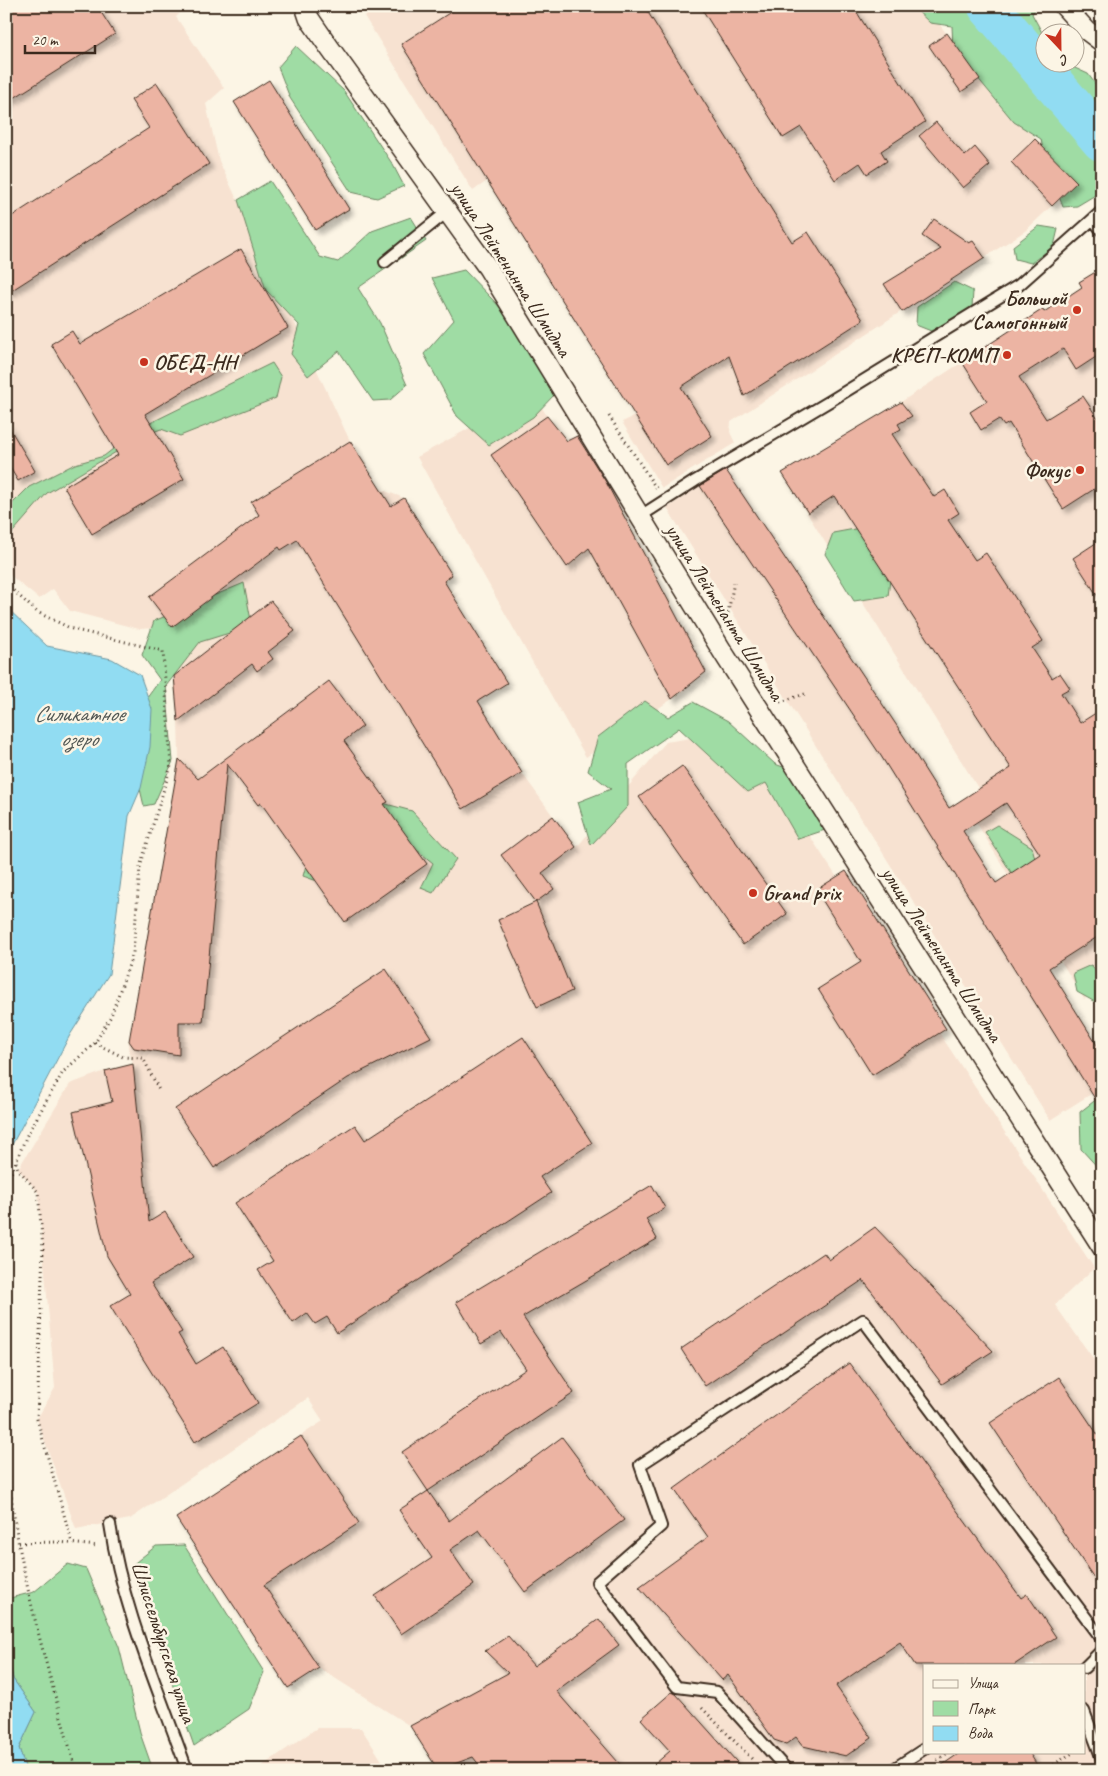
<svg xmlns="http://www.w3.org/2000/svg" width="1108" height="1776" font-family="Caveat,sans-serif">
  <defs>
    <filter id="shadow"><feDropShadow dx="4.5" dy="4.5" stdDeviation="2.5" flood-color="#0004"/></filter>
  </defs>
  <rect width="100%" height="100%" fill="#fcf5e5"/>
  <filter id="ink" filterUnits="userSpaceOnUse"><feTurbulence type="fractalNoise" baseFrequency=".02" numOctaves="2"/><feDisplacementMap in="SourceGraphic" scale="10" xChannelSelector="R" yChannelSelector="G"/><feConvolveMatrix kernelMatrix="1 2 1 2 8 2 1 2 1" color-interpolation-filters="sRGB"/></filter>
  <g filter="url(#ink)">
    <path fill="#f7e2d1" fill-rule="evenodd" d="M6,6H187L176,17L224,88L206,104L219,161L350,441L380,489L404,498L452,575L444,581L507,683L478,702L522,773L553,816L577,847L666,742L740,730L1094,1268L1055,1305L1102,1371V1770H438L410,1726L319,1668L288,1688L176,1518L323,1421L308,1398L130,1519L76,1529L37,1419L55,1388L38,1192L18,1169L70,1084L105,1071L133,1064L128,1047L179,759L178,721L171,627L139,629L70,611L53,589L39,599L6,572ZM924,1665H1084V1752H924Z
      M380,6H926L980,79L1077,182L1025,231L731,422L730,432L735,443L662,488L622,422L635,416L487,181L473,191L364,16Z
      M1102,268V987L1084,999L976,822L984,817L970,794L978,788L782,473L901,402L1043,309L1044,312L1082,287L1079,282Z
      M533,393L547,416L567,441L580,434L706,672L672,699L586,757L417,457Z
      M725,469L905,738L1102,1053V1087L1050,1120L667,508Z
      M317,1728H361L388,1770H256Z"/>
    <path fill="#9fdca4" stroke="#6d8361" d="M912,6H1037L1032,14L1045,38L1046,62L1064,63L1088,74L1102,93V133L1090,142L1102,158V191L1077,206L1063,207L1044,156L1041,139L1014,122L953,48L952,26L930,23Z
      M296,46L344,91L393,165L404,186L377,198L351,192L290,98L278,67Z
      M270,181L320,257L338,262L372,231L411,217L426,241L358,288L380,323L407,385L390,400L373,401L339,351L308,376L291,354L299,325L266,290L238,200Z
      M1039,226L1058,229L1054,246L1031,263L1015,259L1013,246Z
      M464,270L516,324L555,394L533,417L489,445L457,416L424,354L454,320L432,278Z
      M954,282L973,291L972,308L931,331L916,325L917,307Z
      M272,363L281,377L276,398L180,436L161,429L143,436L47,493L6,540V510L29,487L75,464L104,456L140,428Z
      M860,528L891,572L888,596L854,601L825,554L833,533Z
      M244,583L252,626L200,642L166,686L173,761L154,804L144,806L134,763L141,706L160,680L142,655L154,621Z
      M645,701L668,717L693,702L728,721L775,764L810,777L825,830L798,839L766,783L748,792L679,728L628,764V806L591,845L578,802L611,789L588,771L598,737Z
      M375,801L412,811L456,859L433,893L421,888L433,863L392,830L317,881L303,876L311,848Z
      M997,825L1032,847L1037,866L1013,875L985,832Z
      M1091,965L1102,977V999L1095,1002L1077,992L1073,973Z
      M1102,1095V1172L1081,1149L1080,1112Z
      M184,1545L264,1672L249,1709L194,1746L131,1566L156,1546Z
      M68,1564L86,1569L119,1647L141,1736L153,1770H26L19,1748L36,1712L13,1679L6,1650V1599L34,1592Z"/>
    <path fill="#91dcf2" stroke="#6f959d" d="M6,607L47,646L112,659L140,675L152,709L150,747L141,788L129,816L109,974L70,1035L6,1156Z
      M6,1650L13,1679L36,1712L19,1748L26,1770H6Z"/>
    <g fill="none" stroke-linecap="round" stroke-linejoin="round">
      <path stroke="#91dcf2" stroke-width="41" d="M988,6L1102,141"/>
    </g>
    <path fill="#ecb4a3" stroke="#3b2a1e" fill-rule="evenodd" filter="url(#shadow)" d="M6,6H97L115,34L6,103Z
      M460,6H644L792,242L808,232L863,320L744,396L729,356L681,387L712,436L666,465L401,44Z
      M700,6H853L925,122L881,151L887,161L867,174L860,163L835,180L801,127L783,138Z
      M947,33L980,79L961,92L929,46Z
      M269,80L349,209L315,230L234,102Z
      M157,83L209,164L6,294V220L149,128L131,100Z
      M936,122L965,156L975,147L990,165L963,188L919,136Z
      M1035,139L1077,182L1052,206L1011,162Z
      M934,219L969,243L973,241L985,258L902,312L884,284L941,249L922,236Z
      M241,249L288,328L145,414L184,479L92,534L64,487L118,455L51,344L72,331L80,344Z
      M1102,268V353L1076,370L1063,349L1019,377L1046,419L1083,396L1102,425V484L1063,509L1009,423L1004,426L999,419L981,430L970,412L987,401L962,362L1043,309L1044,312L1082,287L1079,282Z
      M901,402L912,416L898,424L901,429L892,434L934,497L945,490L959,513L948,520L975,560L986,553L1010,590L1043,641L1032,648L1052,678L1060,673L1070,688L1061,693L1080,723L1102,709V934L1049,968L1102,1053V1110L881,756L700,486L726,470L905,738L949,808L1011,768L834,496L808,513L782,473ZM1006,803L1040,854L996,883L963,831Z
      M547,416L567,441L577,436L606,482L706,672L672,699L589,548L567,567L491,455Z
      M6,422L35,471L18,481L6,461Z
      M350,441L391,506L404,498L452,575L444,581L507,683L478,701L522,773L463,809L297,540L281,550L279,547L172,627L149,597L259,515L251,502Z
      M1102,539V603L1073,558Z
      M271,601L295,631L268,652L273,659L257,671L252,664L178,721L174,676Z
      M329,681L363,726L344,741L388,802L384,804L427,864L345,922L261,803L258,805L227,764L203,1022H179V1055L134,1048L129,1041L179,759L198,779Z
      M682,766L787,914L743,945L639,797Z
      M553,816L576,847L542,873L554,889L536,902L501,855Z
      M846,871L946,1029L872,1075L818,989L861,962L816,890Z
      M536,902L572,991L537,1007L498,920Z
      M386,969L431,1037L348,1078L214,1168L175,1109Z
      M523,1037L592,1143L540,1177L551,1193L337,1333L327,1317L315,1324L307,1313L293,1323L258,1270L273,1261L235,1203L355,1125L365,1140Z
      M133,1064L149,1222L165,1212L193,1257L151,1283L182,1332L178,1334L196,1364L223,1347L258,1403L195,1442L110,1306L130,1294L107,1256L73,1112L112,1102L105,1071Z
      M652,1185L665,1208L646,1219L657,1239L523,1317L574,1393L428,1491L402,1452L526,1369L501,1332L481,1344L456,1302Z
      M875,1227L993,1351L942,1384L863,1280L705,1386L681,1349L824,1253L829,1260Z
      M849,1363L1021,1598L1027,1594L1056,1637L1014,1665H915L900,1642L836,1686L872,1738L846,1756L803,1746L796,1737L786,1744L774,1740L728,1675L722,1680L639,1587L708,1537L674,1489Z
      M1059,1377L1102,1441V1590L990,1423Z
      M301,1436L359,1523L264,1585L319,1668L288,1688L176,1518Z
      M562,1437L624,1520L525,1592L479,1530L450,1550L474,1585L401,1634L375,1596L432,1558L399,1510L428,1491L449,1521Z
      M599,1619L619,1645L556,1691L625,1770H483L473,1757L438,1770L410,1726L508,1673L485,1651L508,1636L534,1666Z
      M672,1692L676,1694L744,1770H648L670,1751L641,1719Z
      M961,1752H1029L1040,1770H935Z"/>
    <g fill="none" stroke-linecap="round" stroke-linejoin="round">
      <g stroke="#3b2a1e" stroke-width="14">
        <path id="lane" d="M1094,221L1102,231
          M385,262L448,211
          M639,517L695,481L830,401L1019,285L1102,211
          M110,1524C122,1608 159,1690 187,1770
          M1084,1668L1102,1650
          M1084,1711L1102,1759
          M787,1770L717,1692L677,1687L597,1582L661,1526L640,1465L863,1320L1102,1639
          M892,1770L924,1749"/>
      </g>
      <g stroke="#3b2a1e" stroke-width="22">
        <path id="street" d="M305,6L309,18L329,47L488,268L724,654L1102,1247
          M1064,6L1086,30L1102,42"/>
      </g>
      <path stroke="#3b2a1e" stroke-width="3" stroke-dasharray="1 4" stroke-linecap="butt" d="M609,416L656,488
        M6,584L37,612L72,629L163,651L171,766L140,867L133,953L111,1016L95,1043L63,1072L27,1135L6,1185
        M727,618L734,582
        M780,702L808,693
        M95,1043L123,1057L143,1058L159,1090
        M16,1162L18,1169L38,1192L43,1248L37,1419L72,1543
        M6,1447C14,1557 46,1664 76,1770
        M19,1543L58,1542L98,1546
        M702,1708L752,1759
        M937,1760L949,1752
        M1045,1770L1074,1752"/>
      <use href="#lane" stroke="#fcf5e5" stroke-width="10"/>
      <use href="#street" stroke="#fcf5e5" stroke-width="19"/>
    </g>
  </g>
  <g fill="#c8321e" stroke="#fcf5e5" stroke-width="2">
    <circle cx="1077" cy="310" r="5"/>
    <circle cx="1007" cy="355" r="5"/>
    <circle cx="144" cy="362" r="5"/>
    <circle cx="1080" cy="470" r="5"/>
    <circle cx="753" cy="893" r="5"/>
  </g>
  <g text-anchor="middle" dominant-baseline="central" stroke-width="5" stroke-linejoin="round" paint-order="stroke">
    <g font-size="21" fill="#3b2a1e" stroke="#fcf5e5">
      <text transform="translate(511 269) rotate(57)">улица Лейтенанта Шмидта</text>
      <text transform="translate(725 612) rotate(58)">улица Лейтенанта Шмидта</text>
      <text transform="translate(942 954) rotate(57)">улица Лейтенанта Шмидта</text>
      <text transform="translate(164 1642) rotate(72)">Шлиссельбургская улица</text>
    </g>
    <g font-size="21" font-weight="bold" fill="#3b2a1e" stroke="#fcf5e5" text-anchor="end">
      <text x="1067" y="298">Большой<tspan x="1067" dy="24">Самогонный</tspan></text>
      <text x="997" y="355">КРЕП-КОМП</text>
      <text x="154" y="362" text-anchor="start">ОБЕД-НН</text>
      <text x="1070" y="470">Фокус</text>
      <text x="763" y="893" text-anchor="start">Grand prix</text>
    </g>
    <g font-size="22" font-style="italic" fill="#505653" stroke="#fcf5e5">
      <text x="79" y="714">Силикатное<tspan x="79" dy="25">озеро</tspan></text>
    </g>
  </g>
  <rect width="1108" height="1776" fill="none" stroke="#fcf5e5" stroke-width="25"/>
  <rect x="12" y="12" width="1083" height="1751" fill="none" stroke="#3b2a1e" stroke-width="2" filter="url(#ink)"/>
  <rect x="923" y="1664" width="162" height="90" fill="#fcf5e5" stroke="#afa495"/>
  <rect x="933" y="1680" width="25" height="8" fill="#fcf5e5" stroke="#afa495"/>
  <text x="968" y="1688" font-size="15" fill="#3b2a1e">Улица</text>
  <rect x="933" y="1701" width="25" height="15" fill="#9fdca4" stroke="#afa495"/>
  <text x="968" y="1714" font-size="15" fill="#3b2a1e">Парк</text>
  <rect x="933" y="1726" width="25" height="15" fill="#91dcf2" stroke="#afa495"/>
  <text x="968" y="1738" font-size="15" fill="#3b2a1e">Вода</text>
  <g transform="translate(1060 48) rotate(158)"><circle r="24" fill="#fcf5e5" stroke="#afa495"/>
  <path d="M0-4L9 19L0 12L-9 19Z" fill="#c8321e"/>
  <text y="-8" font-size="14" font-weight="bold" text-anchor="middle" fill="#3b2a1e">С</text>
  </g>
  <path d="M25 45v8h70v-8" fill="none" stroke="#3b2a1e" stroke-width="2.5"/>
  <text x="32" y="45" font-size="15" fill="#3b2a1e" stroke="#fcf5e5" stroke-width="4" paint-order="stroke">20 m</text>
</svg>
